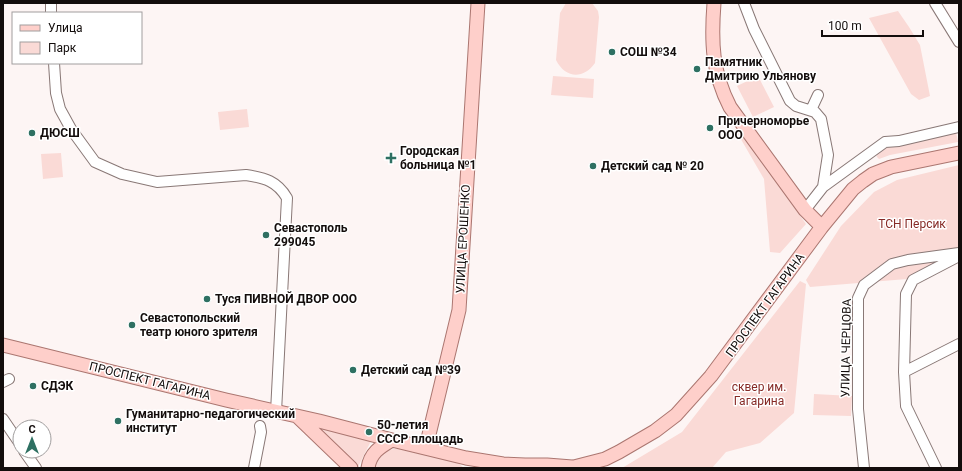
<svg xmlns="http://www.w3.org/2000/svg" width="962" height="471" font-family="Roboto,sans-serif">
  <rect width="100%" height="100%" fill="#fdf5f4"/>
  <path fill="#fadad6" d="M566,3H592L598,11L599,17L595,63C583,80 565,78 556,60L560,13Z
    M898,11L909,27L920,45L930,96L919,100L911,94L869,18Z
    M553,76L594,79L593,98L551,95Z
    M758,76L774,107L753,117L737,86Z
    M247,109L249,127L220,130L218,112Z
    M735,129L740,130L806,224L780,253L770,252L764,179Z
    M956,132L958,142L890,155L879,159L877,157L876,154L890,146Z
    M61,153L63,177L43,179L41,154Z
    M959,165V253L907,279L810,287L806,280L841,226L874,192L897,180Z
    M800,281L806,284L794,413L760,443L726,452L712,468H622L682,432Z
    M814,394L852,396L851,416L813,415Z
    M318,428L371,441L358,467Z
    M400,448L457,462L464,468H373C378,455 387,449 400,448Z"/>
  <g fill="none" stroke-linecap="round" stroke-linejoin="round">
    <g stroke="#897876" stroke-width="12">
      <path id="minor" d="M51,3V13
        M744,3L754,29L790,101L796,106L815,112L821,119L828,155L823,187
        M935,3L959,42
        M54,63L56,93L60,109L71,129L95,162L122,174L157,182L246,175C265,178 277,181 287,198L276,412
        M811,110L818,95
        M805,210L823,187L885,142L899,141L959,127
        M904,372L959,344
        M3,382L9,379
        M3,419L20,444
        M24,451L36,468
        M254,468L261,432L260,426
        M864,468L858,409V298L864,285L892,264L908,260L959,253
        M936,468L906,406L904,372L906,294L913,280L959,256"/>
    </g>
    <g stroke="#ab7670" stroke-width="15">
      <path id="major" d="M714,3C711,42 712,72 730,107L805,210L822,227
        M3,345L226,400L319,421L392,440L466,458L503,464L525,465H547L572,467
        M298,417L351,468
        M426,447L459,310L478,3
        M368,468C370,453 380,447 392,440
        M570,468L605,459L619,452L655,431L676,415L711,376L821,228L853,189L863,181L873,174L891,167L959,153"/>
    </g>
    <use href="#minor" stroke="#fff" stroke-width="10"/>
    <use href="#major" stroke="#fecfca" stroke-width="13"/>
  </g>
  <g fill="#2e7062" stroke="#fff" stroke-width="1.5">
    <circle cx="612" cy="52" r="4"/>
    <circle cx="697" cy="69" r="4"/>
    <circle cx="710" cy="128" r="4"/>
    <circle cx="32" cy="133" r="4"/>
    <path d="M389 152h4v4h4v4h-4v4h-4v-4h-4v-4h4z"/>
    <circle cx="593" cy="166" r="4"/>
    <circle cx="266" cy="235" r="4"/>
    <circle cx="207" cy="299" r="4"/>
    <circle cx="132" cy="325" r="4"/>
    <circle cx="353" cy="370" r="4"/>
    <circle cx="33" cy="386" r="4"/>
    <circle cx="118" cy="421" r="4"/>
    <circle cx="369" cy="432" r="4"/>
  </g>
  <g text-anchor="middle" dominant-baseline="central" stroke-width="3" stroke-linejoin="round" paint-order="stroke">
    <g font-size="12" font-weight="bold" fill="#130d0c" stroke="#fff" text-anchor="start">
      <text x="620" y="52">СОШ №34</text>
      <text x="705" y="62">Памятник<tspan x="705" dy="14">Дмитрию Ульянову</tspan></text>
      <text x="718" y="121">Причерноморье<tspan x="718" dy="14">ООО</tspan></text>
      <text x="40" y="133">ДЮСШ</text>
      <text x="400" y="151">Городская<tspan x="400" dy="14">больница №1</tspan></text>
      <text x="601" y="166">Детский сад № 20</text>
      <text x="274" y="228">Севастополь<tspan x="274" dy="14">299045</tspan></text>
      <text x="215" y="299">Туся ПИВНОЙ ДВОР ООО</text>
      <text x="140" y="318">Севастопольский<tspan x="140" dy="14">театр юного зрителя</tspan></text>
      <text x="361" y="370">Детский сад №39</text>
      <text x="41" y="386">СДЭК</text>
      <text x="126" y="414">Гуманитарно-педагогический<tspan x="126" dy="14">институт</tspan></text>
      <text x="377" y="425">50-летия<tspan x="377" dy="14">СССР площадь</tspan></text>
    </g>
    <g font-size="12" fill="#862a26" stroke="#fff">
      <text x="912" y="224">ТСН Персик</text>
      <text x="759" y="387">сквер им.<tspan x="759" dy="14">Гагарина</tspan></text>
    </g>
    <g font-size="12" fill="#130d0c" stroke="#fff">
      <text transform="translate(463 239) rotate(-87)">УЛИЦА ЕРОШЕНКО</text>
      <text transform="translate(765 305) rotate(-54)">ПРОСПЕКТ ГАГАРИНА</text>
      <text transform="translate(846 348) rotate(-89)">УЛИЦА ЧЕРЦОВА</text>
      <text transform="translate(150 381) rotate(14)">ПРОСПЕКТ ГАГАРИНА</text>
    </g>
  </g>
  <rect width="962" height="471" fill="none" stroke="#130d0c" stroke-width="8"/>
  <rect x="12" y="12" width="130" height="52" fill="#ffffff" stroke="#a19e9e"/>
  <rect x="20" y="25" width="20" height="6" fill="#fecfca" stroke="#a19e9e"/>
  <text x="48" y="32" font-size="12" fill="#130d0c">Улица</text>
  <rect x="20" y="42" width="20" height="12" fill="#fadad6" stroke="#a19e9e"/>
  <text x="48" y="52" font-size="12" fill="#130d0c">Парк</text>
  <g transform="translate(32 439)"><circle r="19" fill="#ffffff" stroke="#a19e9e"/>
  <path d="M0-3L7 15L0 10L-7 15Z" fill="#2e7062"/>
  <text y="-6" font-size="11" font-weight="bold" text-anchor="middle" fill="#130d0c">С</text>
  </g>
  <path d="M822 30v6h101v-6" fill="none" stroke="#130d0c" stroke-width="2"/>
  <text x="828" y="30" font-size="12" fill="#130d0c" stroke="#ffffff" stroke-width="3" paint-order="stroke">100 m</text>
</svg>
